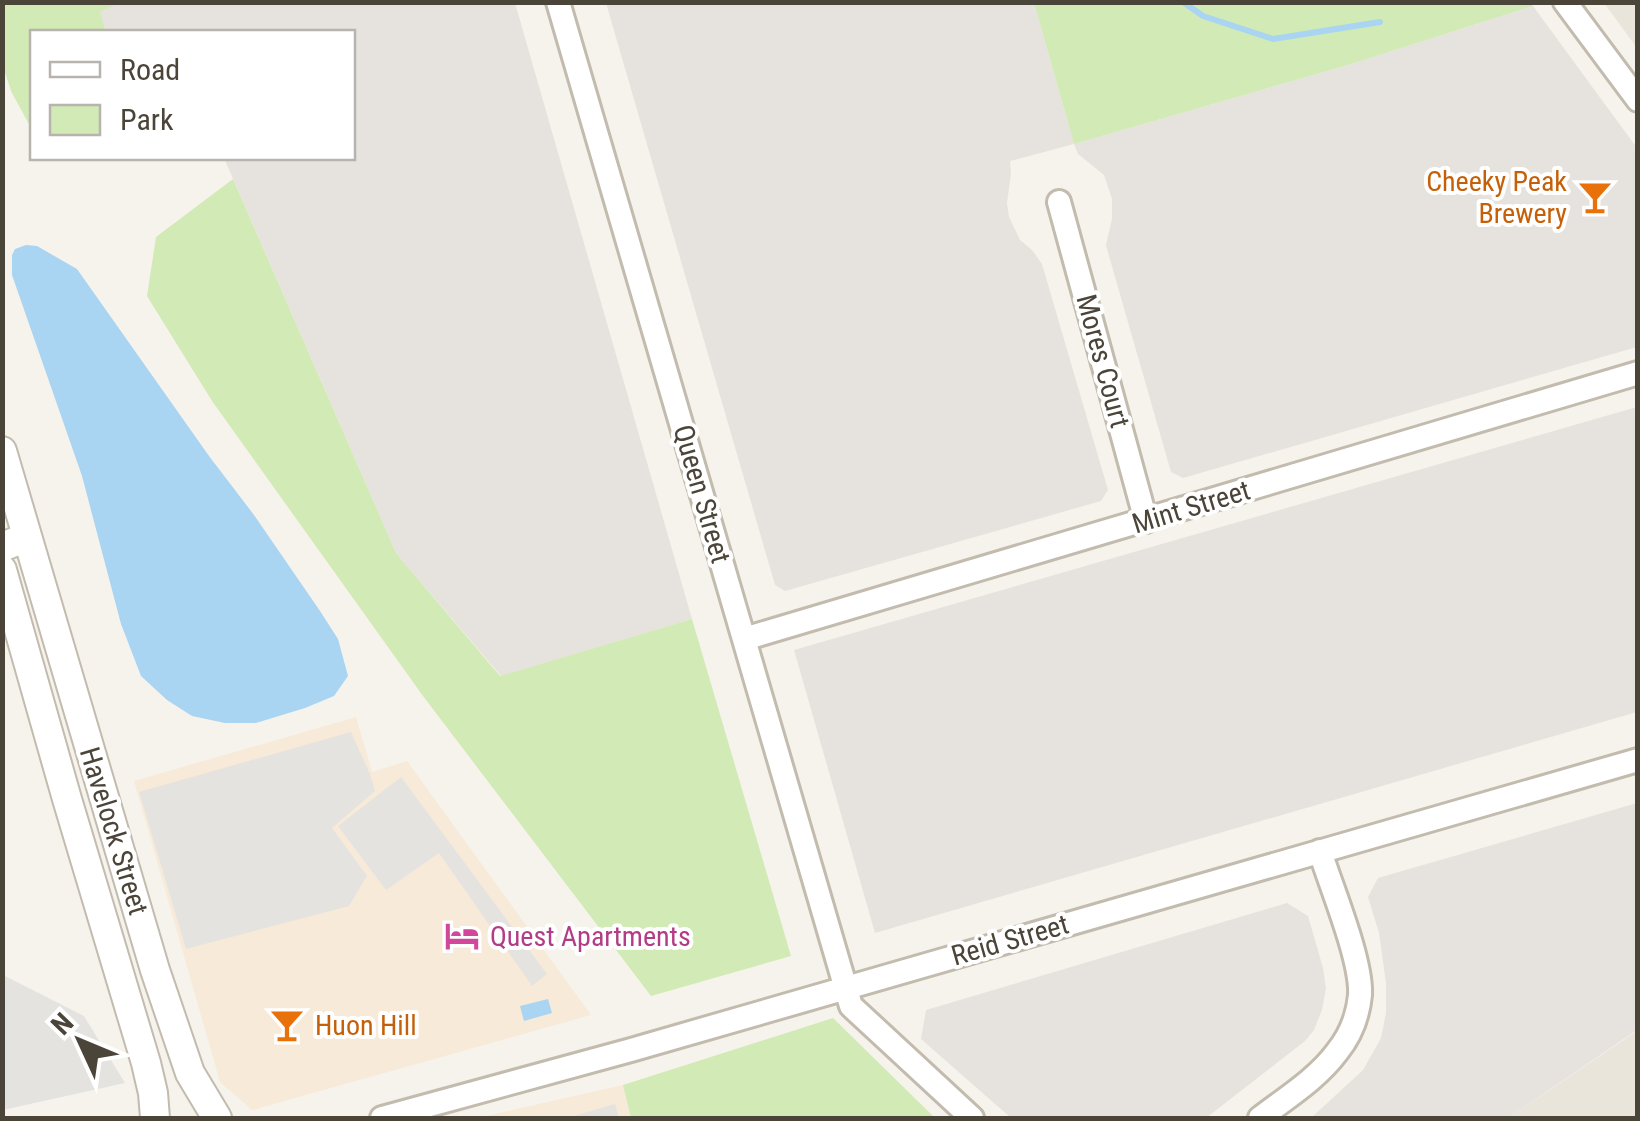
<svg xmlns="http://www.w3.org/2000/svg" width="1640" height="1121" font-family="'Roboto Condensed',sans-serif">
  <rect width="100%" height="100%" fill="#f6f3ec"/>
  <path fill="#eae5da" d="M1604,3H1637V48Z
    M1637,1030V1118H1508L1634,1033Z"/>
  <path fill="#f7ead8" d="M356,717L372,772L407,761L591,1015L252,1110L220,1082L134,781Z
    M623,1085L631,1118H477Z"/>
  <path fill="#e6e2dd" d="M119,2L515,3L692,619L501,676L396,553L224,158H352V32H106L99,11Z
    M606,3H1034L1074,144L1348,65L1533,6L1637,148V347L1183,478L1171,472L1109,256L1106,245L1112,219V199L1104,175L1078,154L1074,144L1010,161L1011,173L1007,203L1009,217L1020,240L1032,250L1042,264L1108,490L1101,501L785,591L775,585Z
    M1637,407V712L875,933L794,650Z
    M1637,803V1030L1508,1118H1311L1363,1070L1381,1038L1386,1013V983L1379,933L1368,897L1378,878Z
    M1287,903L1308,916L1323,968L1326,988L1322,1010L1314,1030L1305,1041L1206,1118H1011L921,1039L926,1010Z"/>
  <path fill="#d2eab5" d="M2,3H119L100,12L106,32H32V130L11,91L3,66Z
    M1236,3L1530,2L1533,6L1348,65L1074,144L1034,3Z
    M233,179L396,553L500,676L692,619L791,956L651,996L423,696L212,401L147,296L156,237Z
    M833,1018L935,1118H631L623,1085Z"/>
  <path fill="#e5e3e0" d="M351,732L370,774L375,791L332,828L367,876L349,906L186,949L139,792Z
    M401,777L547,974L532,986L439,853L386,890L338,826Z
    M3,975L84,1016L125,1083L3,1110Z
    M615,1104L619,1118H567Z"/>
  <path fill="#a9d4f2" d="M26,245L37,246L77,269L209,456L254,515L320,611L338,639L348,676L334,696L305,708L256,723H225L192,716L167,700L141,676L121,624L82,476L12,275V255L15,249Z
    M548,999L552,1013L524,1021L520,1006Z"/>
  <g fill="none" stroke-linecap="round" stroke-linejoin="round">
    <path stroke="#a9d4f2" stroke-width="6" d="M1183,2L1203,16L1273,39L1380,22"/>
    <g stroke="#c2bbae" stroke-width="28">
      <path id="minor" d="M558,2L851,1006L972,1118
        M1565,2L1638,100
        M1059,202L1146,521
        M744,639L1638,373
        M382,1118L631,1050L1638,760
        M1260,1118C1286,1098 1317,1079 1337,1052C1350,1036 1358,1016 1360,995C1362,960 1331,887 1320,851"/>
    </g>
    <g stroke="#c2bbae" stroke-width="32">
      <path id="tertiary" d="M2,451L155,970L190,1073L217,1118
        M2,547L27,537
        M2,570L67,799L146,1063L153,1093L155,1118"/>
    </g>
    <use href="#minor" stroke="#fff" stroke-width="22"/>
    <use href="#tertiary" stroke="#fff" stroke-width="28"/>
  </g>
  <defs>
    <g id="bar-bare" transform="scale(2.7)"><path d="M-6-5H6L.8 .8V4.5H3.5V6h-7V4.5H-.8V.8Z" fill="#e8710a" stroke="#fff" stroke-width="2.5" paint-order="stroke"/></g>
    <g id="hotel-bare" transform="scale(2.7)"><path d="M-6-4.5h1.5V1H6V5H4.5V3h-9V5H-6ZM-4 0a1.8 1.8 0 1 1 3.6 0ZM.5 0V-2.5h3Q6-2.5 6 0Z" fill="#d1479c" stroke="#fff" stroke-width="2.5" paint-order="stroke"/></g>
  </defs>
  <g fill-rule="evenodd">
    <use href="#bar-bare" x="1595" y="197"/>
    <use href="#hotel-bare" x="462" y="936"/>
    <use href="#bar-bare" x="287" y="1025"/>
  </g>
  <g text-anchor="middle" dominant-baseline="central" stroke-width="8" stroke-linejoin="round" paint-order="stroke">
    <g font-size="28" fill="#c56008" stroke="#fff" text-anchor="end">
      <text x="1567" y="181">Cheeky Peak<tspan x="1567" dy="32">Brewery</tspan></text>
      <text x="315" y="1025" text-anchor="start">Huon Hill</text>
    </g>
    <g font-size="28" fill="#4b4439" stroke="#fff">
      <text transform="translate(1103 361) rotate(75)">Mores Court</text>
      <text transform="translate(702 494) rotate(74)">Queen Street</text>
      <text transform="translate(1191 507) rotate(-17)">Mint Street</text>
      <text transform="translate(114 831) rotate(73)">Havelock Street</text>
      <text transform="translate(1010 940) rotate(-16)">Reid Street</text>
    </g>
    <g font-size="28" fill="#b23c85" stroke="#fff" text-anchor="start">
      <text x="490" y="936">Quest Apartments</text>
    </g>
  </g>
  <rect width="1640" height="1121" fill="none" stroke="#4b4439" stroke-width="10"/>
  <rect x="30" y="30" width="325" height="130" fill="#ffffff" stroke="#b7b4b0" stroke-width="2.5"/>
  <rect x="50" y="62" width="50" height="15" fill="#ffffff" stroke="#b7b4b0" stroke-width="2.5"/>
  <text x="120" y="80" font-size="30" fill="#4b4439">Road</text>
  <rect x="50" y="105" width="50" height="30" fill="#d2eab5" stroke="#b7b4b0" stroke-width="2.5"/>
  <text x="120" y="130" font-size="30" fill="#4b4439">Park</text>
  <g transform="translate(80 1041) rotate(314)" stroke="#ffffff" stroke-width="8" paint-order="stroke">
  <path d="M0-8L18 38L0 25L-18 38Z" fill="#4b4439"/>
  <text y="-15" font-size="28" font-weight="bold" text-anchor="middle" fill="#4b4439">N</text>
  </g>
</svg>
